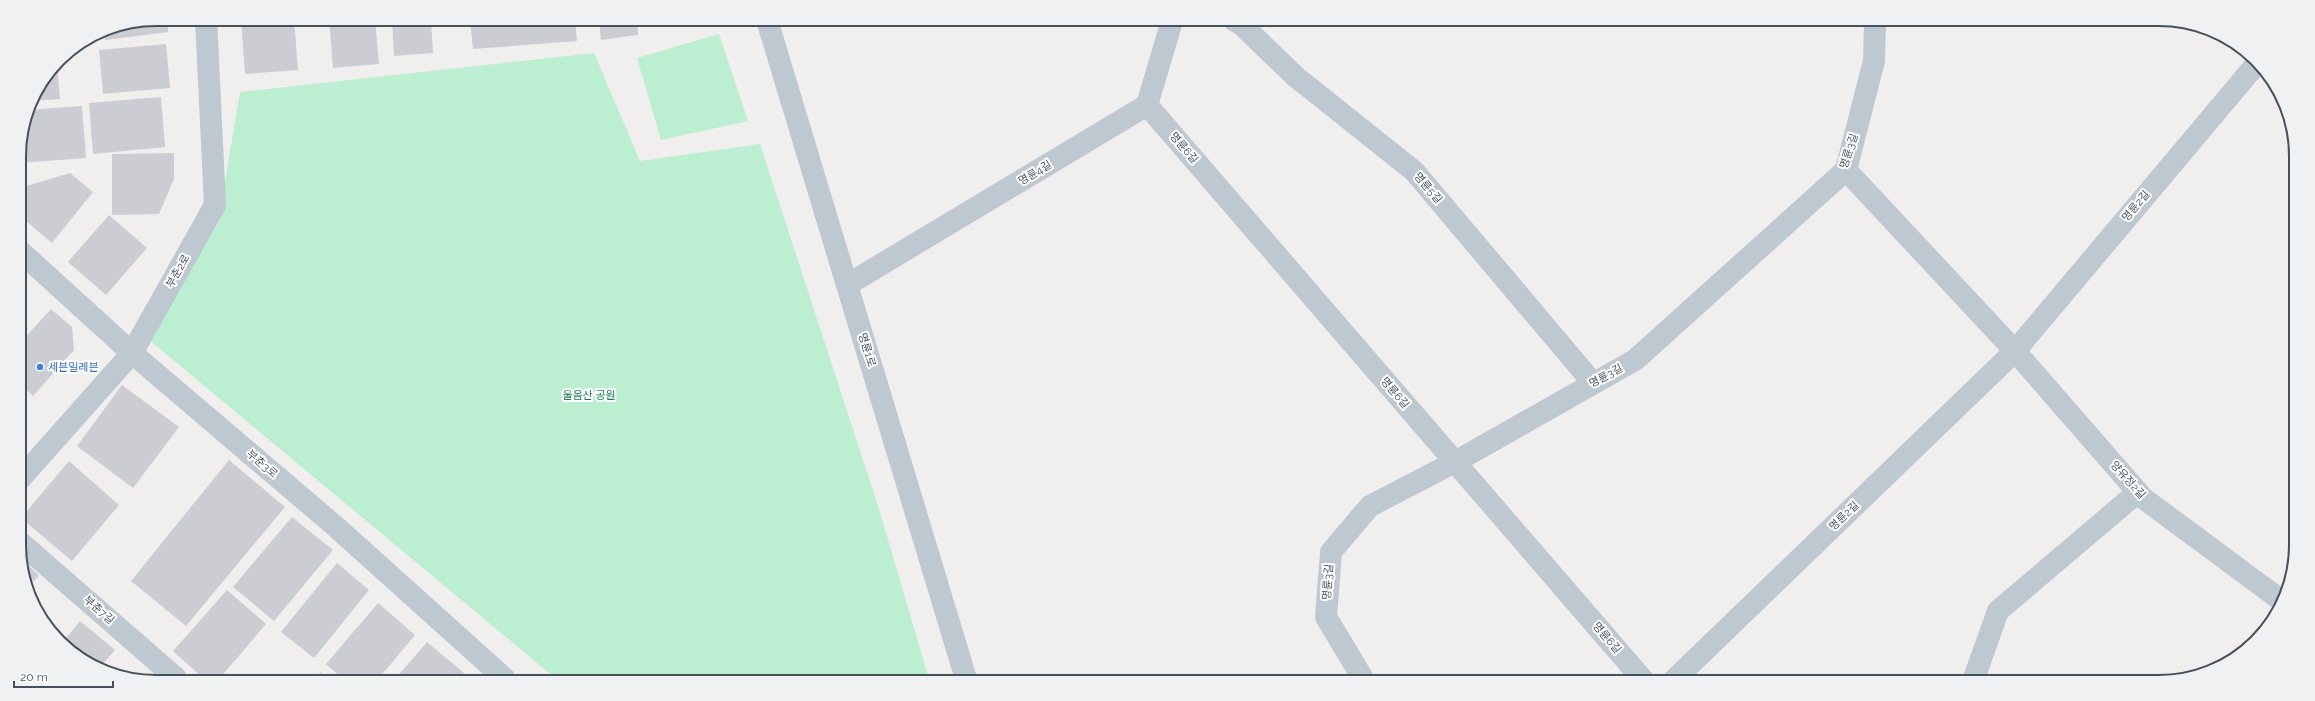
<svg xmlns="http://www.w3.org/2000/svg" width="2315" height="701" font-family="Raleway,'Noto Sans KR',sans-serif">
  <rect width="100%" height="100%" fill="#f1eeee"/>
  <path fill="#bcefd1" d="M719,34L748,121L661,140L637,58Z
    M594,53L640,161L760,144L879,509L929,679L555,678L148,339L218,223L240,92Z"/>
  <path fill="#cbcdd3" d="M156,19H167L168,32L105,40L104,29Z
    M241,19H294L298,70L245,74Z
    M329,19H375L379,64L333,68Z
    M392,20H431L433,53L394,56Z
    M470,20H575L577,41L473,49Z
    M599,20H637L638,35L601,40Z
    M166,44L170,88L103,94L99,50Z
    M57,62L60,99L31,101Z
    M161,97L165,147L93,154L89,103Z
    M82,106L86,158L19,163V147L28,110Z
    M174,153V179L159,214L112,215V154Z
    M70,173L93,192L52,243L20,216V188Z
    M109,215L147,248L106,295L68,262Z
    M51,309L72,327L74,350L33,396L21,385L20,343Z
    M122,385L179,427L133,488L77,446Z
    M229,460L285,507L186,626L131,581Z
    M69,461L119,505L72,561L21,518Z
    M292,517L333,550L274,621L233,587Z
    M22,558L39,576L27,588L22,572Z
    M337,563L369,590L314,658L281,632Z
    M227,590L266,624L220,678H203L173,651Z
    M378,603L415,635L379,678H342L326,664Z
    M80,621L115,650L101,666L62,643Z
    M427,642L464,673L460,678H396Z
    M321,672L327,678H316Z"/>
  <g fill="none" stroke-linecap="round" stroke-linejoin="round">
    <path stroke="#bec8d0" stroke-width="22" d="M767,20L966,679
      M1235,21L1242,25L1296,77L1414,171L1593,383
      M1147,105L1644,681
      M1846,170L2015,351L2143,498L2282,601
      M20,251L132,353L335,526L504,678
      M847,285L1147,105L1172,21
      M21,478L132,353L215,205L206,19
      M21,543L176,678
      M1361,680L1362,677L1326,617L1331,552L1370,506L1455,462L1635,360L1846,170L1874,61L1875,23
      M1673,681L2015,351L2258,62
      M1973,681L1998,611L2138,492"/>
  </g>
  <circle fill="#3f7fe0" stroke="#fff" stroke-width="1.5" cx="40" cy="367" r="4"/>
  <g text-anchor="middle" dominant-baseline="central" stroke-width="4" stroke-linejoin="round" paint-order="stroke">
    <g font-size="11" fill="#46515b" stroke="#fff">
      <text transform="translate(1184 148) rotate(49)">명륜6길</text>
      <text transform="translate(1849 151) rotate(-72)">명륜3길</text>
      <text transform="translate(1035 173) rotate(-31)">명륜4길</text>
      <text transform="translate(1428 188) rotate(49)">명륜5길</text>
      <text transform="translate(2136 206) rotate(-50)">명륜2길</text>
      <text transform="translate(178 271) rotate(-60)">부춘2로</text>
      <text transform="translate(867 350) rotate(73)">명륜1로</text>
      <text transform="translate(1606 376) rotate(-29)">명륜3길</text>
      <text transform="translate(1395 393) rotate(49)">명륜6길</text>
      <text transform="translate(262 464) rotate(40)">부춘3로</text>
      <text transform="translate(2128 480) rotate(48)">양유정2길</text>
      <text transform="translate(1844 516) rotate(-44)">명륜2길</text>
      <text transform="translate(1328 582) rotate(-86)">명륜3길</text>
      <text transform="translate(99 610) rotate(41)">부춘7길</text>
      <text transform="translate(1607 638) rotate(49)">명륜6길</text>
    </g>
    <g font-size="11" fill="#366cbe" stroke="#fff" text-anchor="start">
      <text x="48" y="367">세븐일레븐</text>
    </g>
    <g font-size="11" fill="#177d4c" stroke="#fff">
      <text x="589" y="395">울음산 공원</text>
    </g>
  </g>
  <path d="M0 0H2315V701H0ZM156 26H2159A130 130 0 0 1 2289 156V545A130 130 0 0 1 2159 675H156A130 130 0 0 1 26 545V156A130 130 0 0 1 156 26Z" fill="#f0f1f2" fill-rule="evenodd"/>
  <path fill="none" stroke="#46515b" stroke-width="2" d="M156 26H2159A130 130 0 0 1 2289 156V545A130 130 0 0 1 2159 675H156A130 130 0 0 1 26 545V156A130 130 0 0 1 156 26Z"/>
  <path d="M14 681v6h99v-6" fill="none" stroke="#46515b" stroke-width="2"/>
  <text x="20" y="681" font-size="12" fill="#46515b" stroke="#ffffff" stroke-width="3" paint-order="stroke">20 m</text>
</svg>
